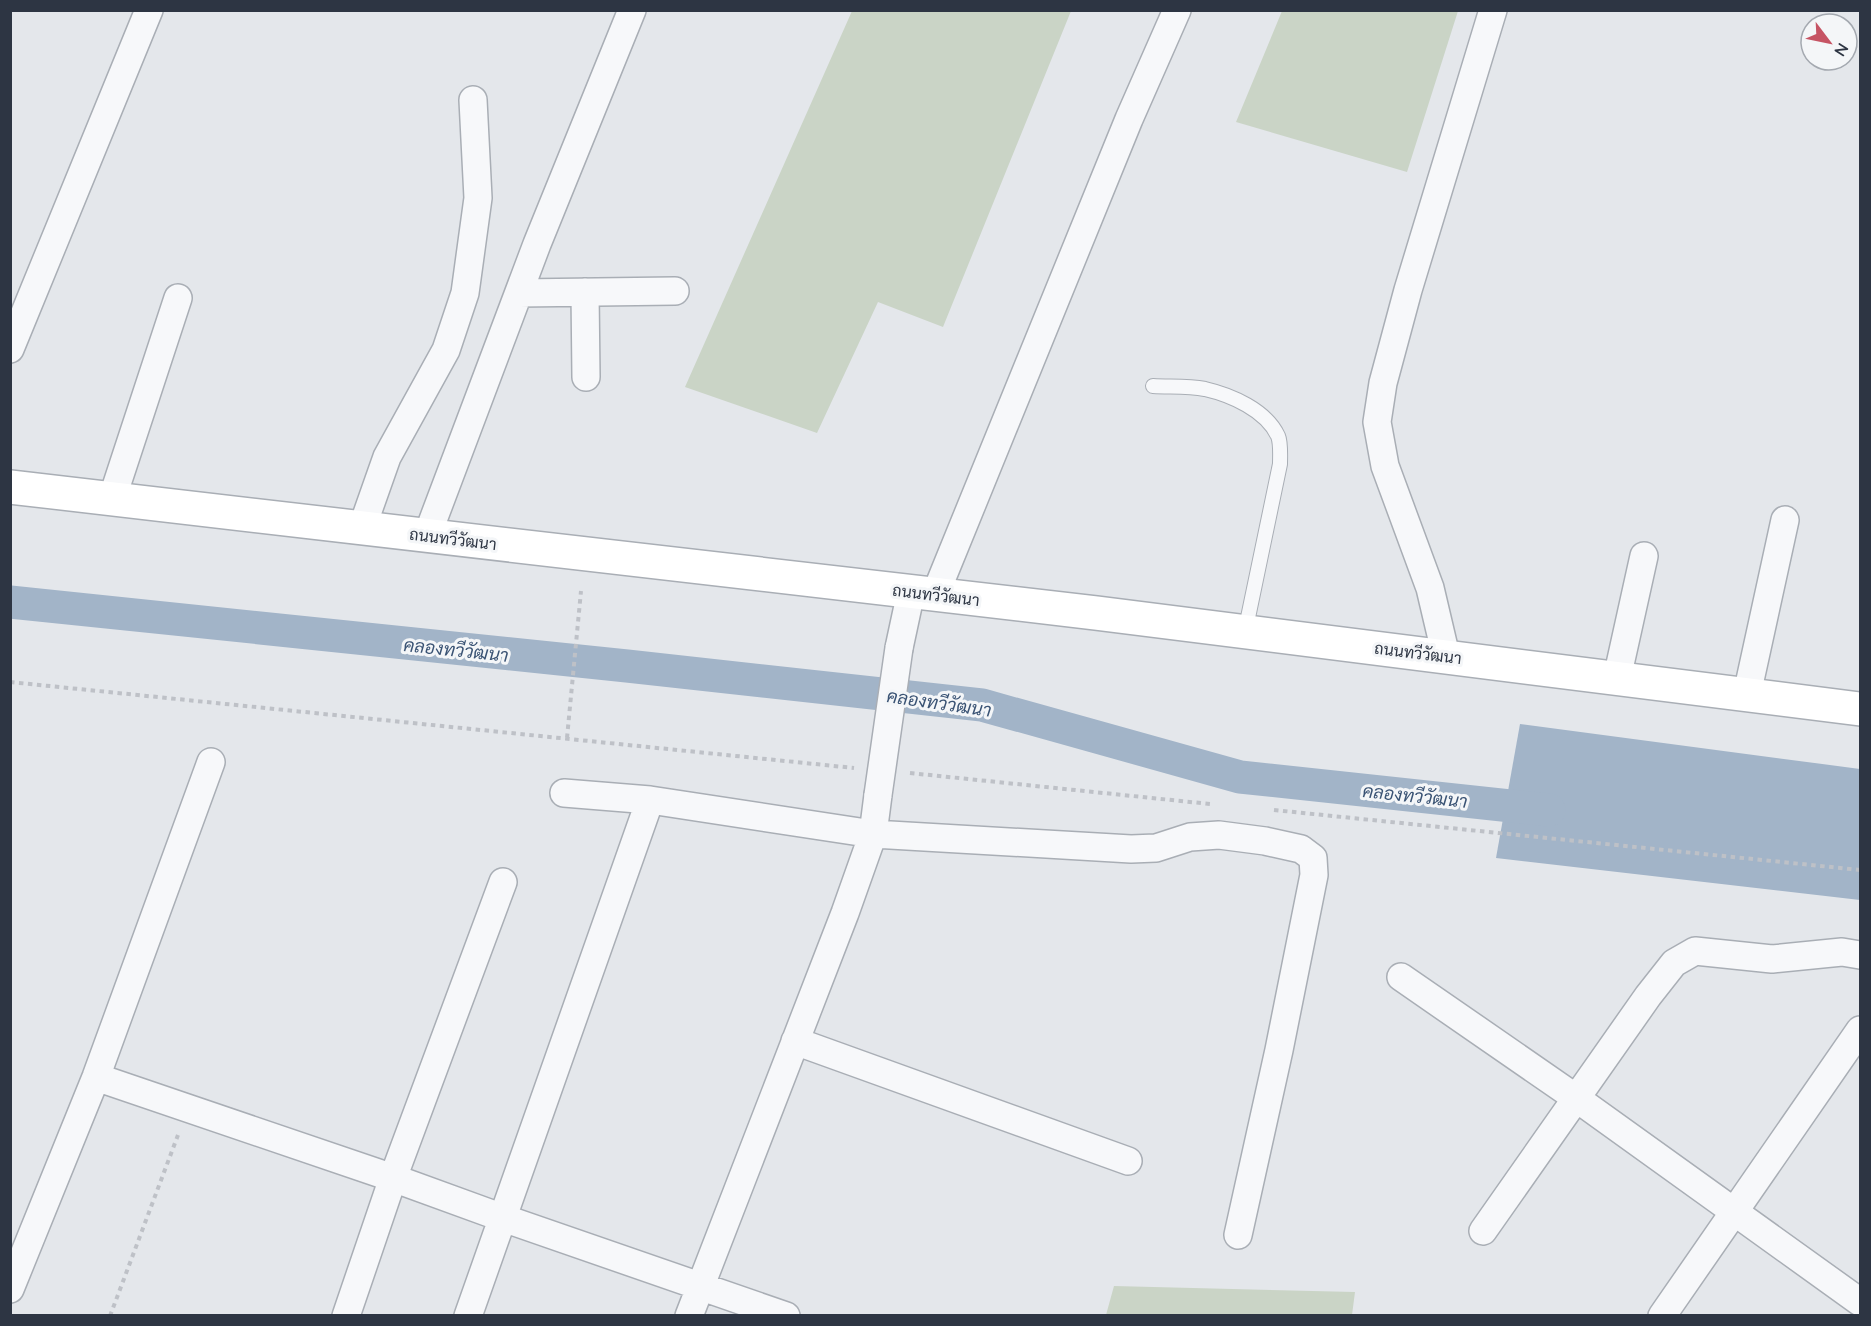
<svg xmlns="http://www.w3.org/2000/svg" width="1871" height="1326" font-family="Quicksand,Sarabun,sans-serif">
  <rect width="100%" height="100%" fill="#e4e7eb"/>
  <path fill="#cad4c6" d="M852,11H1071L943,327L878,302L817,433L685,387Z
    M1282,11H1458L1407,172L1236,122Z
    M1114,1286L1355,1292L1352,1315H1106Z"/>
  <path fill="#a2b4c8" d="M1520,724L1860,769V900L1496,858Z"/>
  <g fill="none" stroke-linecap="round" stroke-linejoin="round">
    <path stroke="#a2b4c8" stroke-width="33" d="M10,602L627,666L982,705L1240,777L1549,810"/>
    <g stroke="#a9aeb5" stroke-width="16">
      <path id="lane" d="M1153,386C1170,387 1188,386 1205,389C1231,395 1266,410 1278,436C1281,443 1280,456 1280,464L1245,632"/>
    </g>
    <g stroke="#a9aeb5" stroke-width="30">
      <path id="street" d="M585,292L586,377
        M519,293L675,291
        M10,349L149,10
        M112,499L178,298
        M362,528L387,457L446,350L465,293L478,198L473,100
        M427,536L537,244L632,10
        M935,595L1129,119L1177,10
        M899,648L911,592
        M1446,656L1430,588L1385,466L1377,422L1383,383L1408,290L1493,10
        M1617,678L1644,556
        M1747,694L1785,520
        M564,793L650,800L873,834L878,795
        M1401,977L1576,1098L1860,1302
        M795,1041L1128,1161
        M96,1077L393,1178L503,1218L786,1316
        M1483,1231L1648,996L1674,963L1695,951L1772,959L1842,952L1860,955
        M10,1289L96,1077L211,762
        M346,1316L393,1178L503,882
        M468,1316L650,800
        M689,1316L845,913L873,834L1131,849L1156,848L1190,837L1219,835L1265,841L1301,849L1313,858L1314,875L1279,1050L1238,1235
        M1662,1316L1860,1030"/>
    </g>
    <g stroke="#a9aeb5" stroke-width="36">
      <path id="secondary" d="M10,487L1096,613L1860,709"/>
    </g>
    <path stroke="#bec1c7" stroke-width="4" stroke-dasharray="4.5 4.5" stroke-linecap="butt" d="M10,682L854,768
      M567,738L581,591
      M910,773L1210,804
      M1274,810L1860,870
      M110,1316L178,1135"/>
    <use href="#lane" stroke="#f7f8fa" stroke-width="14"/>
    <use href="#street" stroke="#f7f8fa" stroke-width="27"/>
    <use href="#secondary" stroke="#fff" stroke-width="33"/>
    <g stroke="#a9aeb5" stroke-width="30" stroke-linecap="butt">
      <path id="street-bridge" d="M878,795L899,648"/>
    </g>
    <use href="#street-bridge" stroke="#f7f8fa" stroke-width="27"/>
  </g>
  <g text-anchor="middle" dominant-baseline="central" stroke-width="6" stroke-linejoin="round" paint-order="stroke">
    <g font-size="16" fill="#2d3543" stroke="#f4f6f8">
      <text transform="translate(453 539) rotate(7)">ถนนทวีวัฒนา</text>
      <text transform="translate(936 595) rotate(7)">ถนนทวีวัฒนา</text>
      <text transform="translate(1418 653) rotate(7)">ถนนทวีวัฒนา</text>
    </g>
    <g font-size="18" font-style="italic" fill="#3a5374" stroke="#f4f6f8">
      <text transform="translate(456 650) rotate(6)">คลองทวีวัฒนา</text>
      <text transform="translate(939 703) rotate(8)">คลองทวีวัฒนา</text>
      <text transform="translate(1415 796) rotate(6)">คลองทวีวัฒนา</text>
    </g>
  </g>
  <rect width="1871" height="1326" fill="none" stroke="#2d3543" stroke-width="24"/>
  <g transform="translate(1829 42) rotate(122)"><circle r="28" fill="#f4f6f8" stroke="#a4a9b0" stroke-width="1.5"/>
  <path d="M0-4.5L10 22L0 15L-10 22Z" fill="#c65464"/>
  <text y="-9" font-size="16" font-weight="bold" text-anchor="middle" fill="#2d3543">N</text>
  </g>
</svg>
